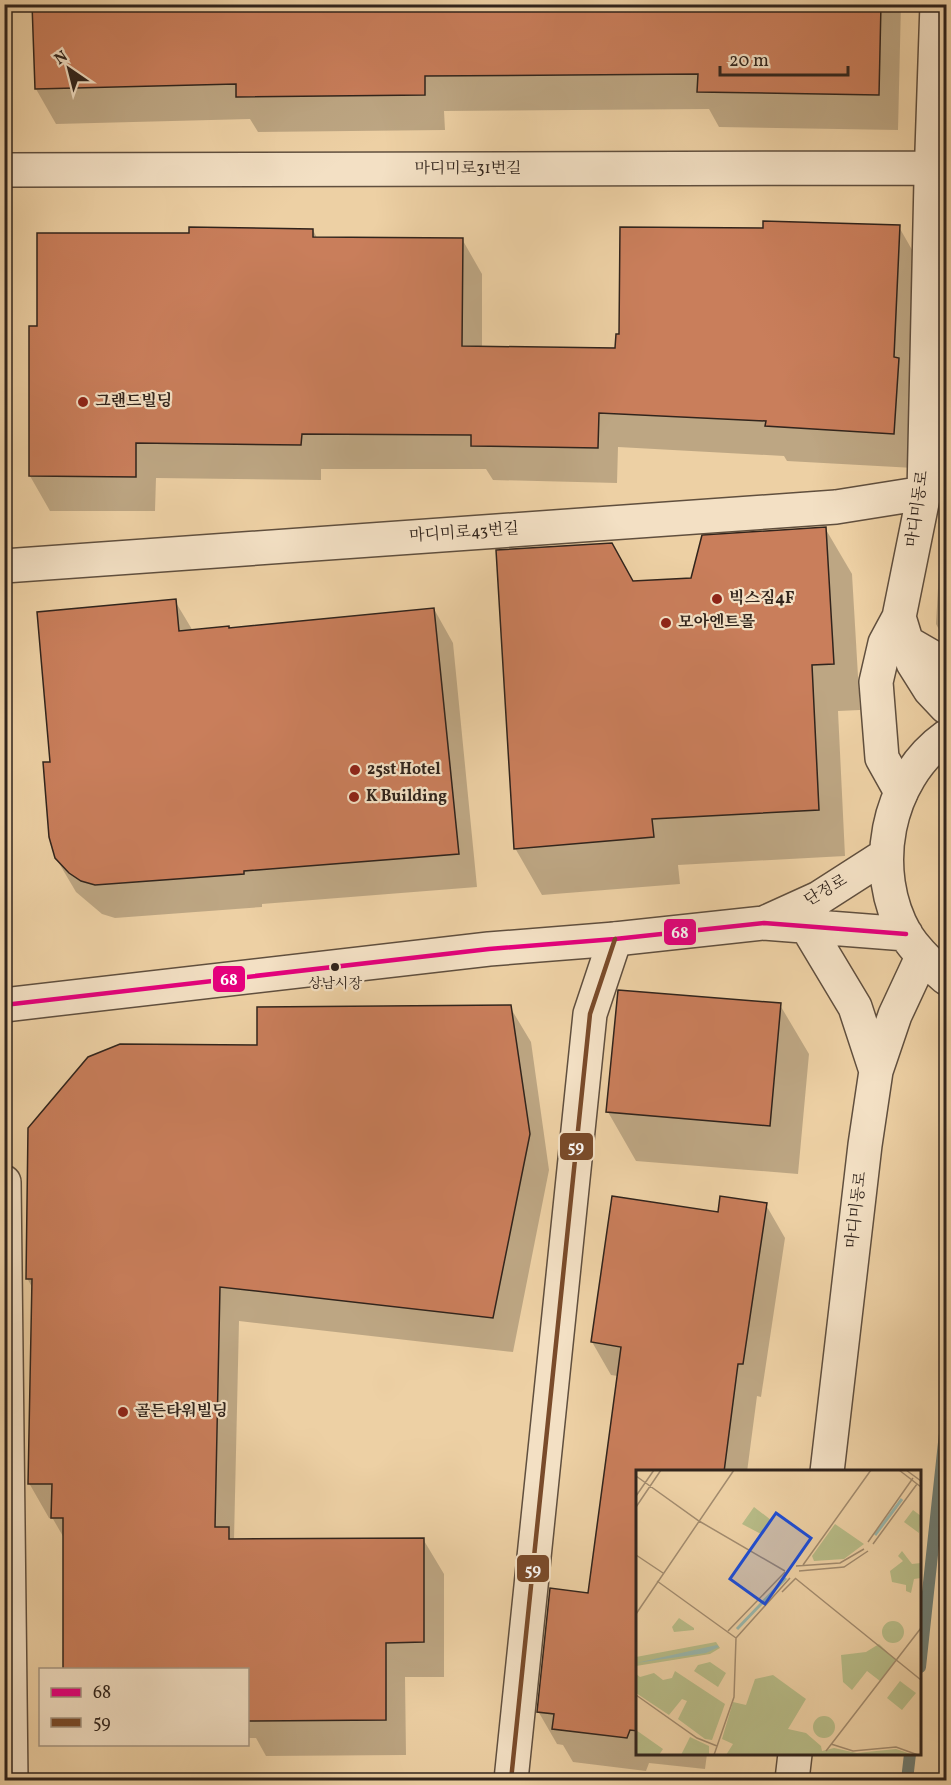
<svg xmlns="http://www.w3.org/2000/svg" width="951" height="1785" font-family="Vollkorn,'Noto Serif KR',serif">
  <rect width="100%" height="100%" fill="#edd0a4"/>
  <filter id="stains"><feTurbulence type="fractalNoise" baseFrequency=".00333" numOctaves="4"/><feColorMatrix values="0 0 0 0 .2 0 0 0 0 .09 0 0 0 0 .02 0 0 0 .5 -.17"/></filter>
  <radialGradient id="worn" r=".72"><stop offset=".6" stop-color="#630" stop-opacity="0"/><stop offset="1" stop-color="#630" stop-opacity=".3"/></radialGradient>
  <path fill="#0003" d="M34,4H901L898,130L719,127L709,109L444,111L445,130L258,132L250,119L56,124L36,89Z
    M899,227L919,262L914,468L787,461L784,456L618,447L617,483L493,480L486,469H321V480L156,478L155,511H50L30,476L39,328L190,234L313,230L317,238L462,239L482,274V348L616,350L764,230Z
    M946,446V642L936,624Z
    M825,528L852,574L860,710L838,711L845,856L678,865L680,884L542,895L515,848L634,583L692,579Z
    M175,601L193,631L229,630L434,609L453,643L477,887L262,904V907L115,918L102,914L76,892L56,858L52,763Z
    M780,1005L809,1054L798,1174L636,1161L608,1112Z
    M510,1007L531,1042L549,1170L513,1352L239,1321L234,1540L423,1539L444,1574V1677H405L406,1755L266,1756L256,1738H248V1670L64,1538L53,1519L49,1518L29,1483L33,1289L27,1278L258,1046Z
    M766,1205L785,1238L761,1397L757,1396L747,1472H638V1754H707L705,1769L649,1763L646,1771L573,1762L563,1745L557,1744L538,1711L590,1594L618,1376L611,1375L592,1342L720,1213Z"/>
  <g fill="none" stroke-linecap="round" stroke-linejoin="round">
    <path stroke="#6f7c72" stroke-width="12" d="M920,1667L946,1424
      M907,1780L910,1754"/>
  </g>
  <path fill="#c97e5b" stroke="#31241c" stroke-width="1.5" d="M32,4H881L879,95L697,92L698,74L425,76V95L236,97V84L35,89Z
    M763,221L900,225L894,357L899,358L894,434L765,426L766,421L599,413L598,448L471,446V435L302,434L301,445L136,443V477L29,476V326H37V233H189V227L313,229V237L463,238L462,346L615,348L616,334H619L620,227L763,228Z
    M826,527L834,664L812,665L819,810L652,819L654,837L514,849L496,550L612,543L633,581L691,578L702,535Z
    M176,599L179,631L229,626V628L434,608L459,854L244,871V874L95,885L81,881L69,873L55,858L49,837L43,762H50L37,612Z
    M618,990L781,1003L770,1126L606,1112Z
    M511,1005L530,1134L493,1318L220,1287L215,1527H229V1539L424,1538V1642L386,1643V1720L248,1721V1670H63V1518H51L52,1484H28L32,1279H26L28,1128L88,1057L120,1044L257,1045V1007Z
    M612,1196L718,1212L720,1196L767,1203L743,1364H738L724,1472H638V1731L630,1730L627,1738L552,1729L554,1714L537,1712L550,1588L588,1593L621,1347L591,1342Z"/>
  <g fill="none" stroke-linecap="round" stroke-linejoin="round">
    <g stroke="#604f3e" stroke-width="36">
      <path id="minor" d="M4,170L931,168
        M4,566L836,507L924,493
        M899,617L913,663L930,690L946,707
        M908,643L934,658L946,661
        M901,792L882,758L876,682L885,643L899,617L924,493L931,180L937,4
        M4,1182L11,1780
        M511,1780L590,1014L615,939"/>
    </g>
    <g stroke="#604f3e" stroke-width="36">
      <path id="tertiary" d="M946,737C886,780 869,871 906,935C917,952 931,965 946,978
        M766,922L819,898L886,855
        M807,927L855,1007L876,1071
        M4,1005L489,949L615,939L764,923L906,934
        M827,1472L865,1145L876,1071L895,1015L922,957
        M792,1780L795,1754"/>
    </g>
    <use href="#minor" stroke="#f3e0c4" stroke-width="33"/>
    <use href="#tertiary" stroke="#f3e0c4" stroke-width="33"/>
    <g stroke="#f3e0c4" stroke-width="9">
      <path id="bus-1" d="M4,1005L489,949L615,939L764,923L906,934"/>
    </g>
    <g stroke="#f3e0c4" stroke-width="9">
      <path id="bus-2" d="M511,1780L590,1014L615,939"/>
    </g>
    <use href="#bus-1" stroke="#e5007d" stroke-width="4.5"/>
    <use href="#bus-2" stroke="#7a4b2a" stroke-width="4.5"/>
  </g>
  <g fill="#8f2418" stroke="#f3e0c4" stroke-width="2">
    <circle cx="83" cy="402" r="6"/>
    <circle cx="717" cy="599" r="6"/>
    <circle cx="666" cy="623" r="6"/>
    <circle cx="355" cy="770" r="6"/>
    <circle cx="354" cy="797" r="6"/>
    <circle cx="123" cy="1412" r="6"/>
  </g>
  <circle fill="#31241c" stroke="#f3e0c4" stroke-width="2" cx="335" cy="967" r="5"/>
  <g text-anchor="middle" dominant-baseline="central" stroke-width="4.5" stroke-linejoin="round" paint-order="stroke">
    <g font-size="14" fill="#31241c" stroke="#f3e0c4">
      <text x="335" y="984">상남시장</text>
    </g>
    <g font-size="16" fill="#31241c" stroke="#f3e0c4">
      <text x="468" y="169">마디미로31번길</text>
      <text transform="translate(918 509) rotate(-82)">마디미동로</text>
      <text transform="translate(464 533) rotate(-4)">마디미로43번길</text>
      <text transform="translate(826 891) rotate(-30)">단정로</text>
      <text transform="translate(857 1210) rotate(-83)">마디미동로</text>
    </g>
    <g font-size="16" font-weight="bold" fill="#31241c" stroke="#f3e0c4" text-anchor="start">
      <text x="95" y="402">그랜드빌딩</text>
      <text x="729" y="599">빅스짐4F</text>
      <text x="678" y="623">모아엔트몰</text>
      <text x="367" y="770">25st Hotel</text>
      <text x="366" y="797">K Building</text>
      <text x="135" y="1412">골든타워빌딩</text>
    </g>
  </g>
  <g transform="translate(636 1470)">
    <rect width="285" height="285" fill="#edd0a4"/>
    <path d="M118,37L135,50L125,64L106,54ZM277,40L285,46L283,63L268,52ZM199,54L228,74L208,89L178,91L176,86ZM266,81L276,94L285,93V108L278,109L275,123L270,121V115L256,112L254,101L267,91L262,86ZM43,148L58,158V160L38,162L36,157ZM246 162a11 11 0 1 1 22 0a11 11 0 1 1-22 0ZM80,172L84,178L74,184L0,196V187ZM243,174L260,190L244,211L231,201L216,220L207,212L205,185L230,182ZM74,192L90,203L82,217L58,201L62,195ZM39,201L89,234L76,270L69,269L42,249L51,231L46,229L33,245L0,223V204L4,207L18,203L27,210L36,208ZM137,205L170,229L152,259L170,263L185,276L186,281L198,278L221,283L260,279L278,285H90L97,274L86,269L97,232L110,235L119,209ZM264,211L280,223L266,240L251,228ZM177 257a11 11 0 1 1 22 0a11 11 0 1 1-22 0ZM0,260L27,279L23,285H0ZM54,267L73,276V285H45Z" fill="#b7bb87"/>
    <path d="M81,175L83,177L70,183L0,193Z" fill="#99b6ab"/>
    <path fill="none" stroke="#99b6ab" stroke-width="3" d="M239,65L266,29M101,159L150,108"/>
    <path fill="none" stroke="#a28b6e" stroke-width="1.5" d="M263,0L285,17M270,0L285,11M0,6L63,51L149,101M0,26L18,0M0,37L25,0M232,72L277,8M237,74L281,14M0,85L27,103M167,95L235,0M160,96L204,93L228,79M163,101L208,97L232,81M159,108L285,210M21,111L100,168M146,122L160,108M0,144L98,0M92,161L149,102M100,168L154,108M0,225L61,268L81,276M195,274L217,281L260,277L282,285M190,281L285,158M78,285L98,227L100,168"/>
    <path fill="#1d4ed8" fill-opacity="0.15" stroke="#1d4ed8" stroke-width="3" d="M140,43L175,68L129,134L94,109Z"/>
    <rect width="285" height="285" fill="none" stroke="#31241c" stroke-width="3"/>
  </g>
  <g stroke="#f3e0c4" stroke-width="2">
    <rect x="663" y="918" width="34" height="28" rx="6" fill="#e5007d"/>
    <rect x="212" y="965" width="34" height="28" rx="6" fill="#e5007d"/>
    <rect x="559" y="1132" width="35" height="29" rx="6" fill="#7a4b2a"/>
    <rect x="516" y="1554" width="34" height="29" rx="6" fill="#7a4b2a"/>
  </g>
  <g font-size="16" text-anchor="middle" font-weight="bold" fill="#fff">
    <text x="680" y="938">68</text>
    <text x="229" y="985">68</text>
    <text x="576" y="1152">59</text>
    <text x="533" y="1575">59</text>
  </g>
  <rect width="951" height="1785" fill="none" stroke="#edd0a4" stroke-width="24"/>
  <rect x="6" y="6" width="939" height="1773" fill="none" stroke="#31241c" stroke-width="3"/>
  <rect x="12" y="12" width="927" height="1761" fill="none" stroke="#31241c" stroke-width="1.5"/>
  <rect x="39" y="1668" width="210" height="78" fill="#f3e0c4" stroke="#a59581" stroke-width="1.5"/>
  <rect x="51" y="1688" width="30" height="9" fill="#e5007d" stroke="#a59581" stroke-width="1.5"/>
  <text x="93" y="1698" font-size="18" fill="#31241c">68</text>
  <rect x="51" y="1718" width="30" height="9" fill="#7a4b2a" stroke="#a59581" stroke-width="1.5"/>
  <text x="93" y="1728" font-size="18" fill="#31241c">59</text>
  <g transform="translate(69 69) rotate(325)" stroke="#f3e0c4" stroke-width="4.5" paint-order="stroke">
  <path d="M0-4.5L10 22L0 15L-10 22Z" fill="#31241c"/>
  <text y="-9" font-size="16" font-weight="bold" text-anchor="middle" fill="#31241c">N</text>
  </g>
  <path d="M720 66v9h128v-9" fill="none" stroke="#31241c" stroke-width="3"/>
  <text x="729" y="66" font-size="18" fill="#31241c" stroke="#f3e0c4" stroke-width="4.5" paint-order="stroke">20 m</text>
  <rect width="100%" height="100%" filter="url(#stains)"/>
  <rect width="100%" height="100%" fill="url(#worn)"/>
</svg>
